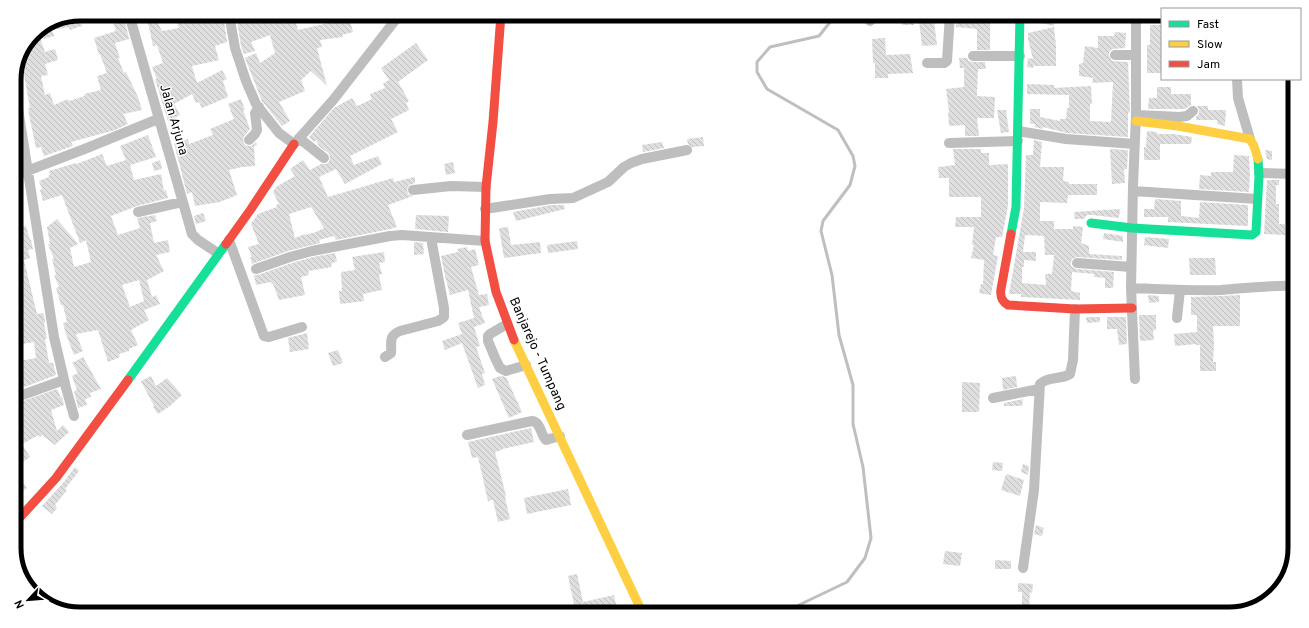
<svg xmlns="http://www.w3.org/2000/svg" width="1309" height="628" font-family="Overpass,sans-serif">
  <defs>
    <pattern id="building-back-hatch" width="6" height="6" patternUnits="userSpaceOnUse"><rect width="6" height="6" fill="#dfdfdf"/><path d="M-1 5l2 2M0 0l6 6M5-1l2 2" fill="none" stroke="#bebebe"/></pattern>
  </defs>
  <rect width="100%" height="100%" fill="#fff"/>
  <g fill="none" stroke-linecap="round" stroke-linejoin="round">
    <path stroke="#bfbfbf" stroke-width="3" d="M790,614L792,609L801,604L847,582L865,558L871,538L863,467L853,424V385L839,335L832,275L821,231L823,221L850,185L855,166L853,156L838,130L767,89L757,72V62L770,47L819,36L831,21V14"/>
  </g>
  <path fill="url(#building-back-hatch)" fill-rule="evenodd" d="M111,14H123L129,39L115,43L120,58H118L124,73L126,72L138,97L142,110L123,114L128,124L115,130L71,142L73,146L44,156L41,147L36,148L30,120L28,108H30L23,69L20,70L19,64L31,37L39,35L45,52L55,49L58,60L45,64L48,75L41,76L45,95L50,93L54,105L68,99L69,101L85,96L84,94L101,90L97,76L107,73L100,54L99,55L94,38L116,31Z
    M143,14H153L162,31L179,28L174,14H223L227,42L215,46L219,60L192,66L197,83L222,70L227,79L223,81L228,97L202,108L199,102L196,103L192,94L174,104L180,115L168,121L155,79H157L152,67L163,63L157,45L153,46L149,27Z
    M236,14H249L252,22L256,21V23L278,15L279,16L293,14L298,30L328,23V14H348L353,32L342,35L343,37L320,40L322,47L317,48L327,86L311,71L301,80L305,91L279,102L290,121L282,126L262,101L245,58L256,53L260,63L275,53L270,35L251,42L255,51L244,54L241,46Z
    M1028,14H1041L1053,17L1054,26L1028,20Z
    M78,15L82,26L70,30L69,27L52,30L54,36L44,39L42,29Z
    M956,15L970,17V20L990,23V50H977V29L956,27Z
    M902,17H914V25H902Z
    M919,21H934L937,45L922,46Z
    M1150,25H1162V73H1147V45H1150Z
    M1054,27L1056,46V66H1034V64L1033,68L1027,67L1028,58L1033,59L1028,39V33Z
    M1115,32L1126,33L1125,48L1112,49L1109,52V55L1112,61L1128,62L1130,113L1128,112V137L1067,133L1043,127V129L1035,127V124H1030V109H1040V117L1060,121V119H1066L1067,108H1069V95L1027,94V84L1054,85V88L1091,86L1092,104H1090V121L1111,122L1113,82L1092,83L1093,78L1079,76V64L1083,63L1085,46L1098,48V36H1114Z
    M885,38L886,55L910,54L913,73L888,74V78H875V63H873L872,39Z
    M416,43L428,60L398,82L409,101L406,103L409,110L391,119L398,132L350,156L354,165L378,156L382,164L345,184L336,169L319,177L328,197L393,178L394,182L415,177V183L409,185L407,190L408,194L413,196L388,205L397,227L390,229L336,240L334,236L319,240L320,243L288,251L252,264L250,257H252L248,247L259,244L251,224L258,214L277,207L276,205L279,204L273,192L276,187L295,176L290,169L303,160L310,170L321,164H326L329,162L330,156L328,153L319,146L316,140L314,142L309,137L334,108L352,98L357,106L372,99L370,94L385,88L383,84L389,80L381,68ZM311,207L324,228L316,232L305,235V234L295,238L289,214Z
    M959,58H967L969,61L973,62H985L986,69H978L977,96L995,97L994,118H977L979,136H965V125L949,126L948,112H949L946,89L964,87V68H960Z
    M1157,87H1171V94H1191V105L1185,109H1148L1149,98H1157Z
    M241,99L245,110H243L250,129L244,136L243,141L245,145L248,146H251L256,142L257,145L254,146L255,166L242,167L229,170L237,195L220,202L195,206L192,192L187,194L174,143L188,139L189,144L213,135L210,129L234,119L228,104Z
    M1197,106H1208V110H1226L1225,126L1217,124V120H1196V117L1199,114V110Z
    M997,110H1006L1009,132L1001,133Z
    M1147,131L1157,132V134H1174L1192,137L1191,144H1160V160H1144V147H1146Z
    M148,135L156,157L130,165L134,180L161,174L164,191L166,190L168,198L137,206L111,216L118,235L140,228L137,218L155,215L157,221L150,223L154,243L168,240L170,252L156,255L164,271L147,280L152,297L156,295L160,304L144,310L149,320L131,330L138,345L129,349V351L119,354L120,357L108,362L98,330L76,334L83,351L74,355L66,334L63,323L67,322L63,305H61L56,288L59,287L54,275H56L52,259H54L48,244H50L47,227L57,219L78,244L70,248L74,267L91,262L86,240L80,243L62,195L43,201L40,190L42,189L39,181L49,177L48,176L50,175L49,171L76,163L77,164L102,154L107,166L126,160L120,146ZM139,280L144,301L130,307L122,285Z
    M703,137L704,146L692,147L688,144L687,139Z
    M1034,140L1042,142L1040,167H1064L1063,181L1069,182V184H1097V195H1068L1067,203L1040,202V221H1054V229H1073V226L1083,227L1081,243L1089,246V254L1122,256V260L1077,257L1072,259L1071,262V266L1076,269L1114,272L1113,288H1105V278L1094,277V274L1072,272L1071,291L1080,293V300L1021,297V294H1009L1024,208L1026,155H1033ZM1025,235L1044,236L1045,255H1054L1052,274H1045L1046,285L1022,283V267H1024V260L1036,261V252H1023Z
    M662,142L664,148L643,152L642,145Z
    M953,149H981V153H989V165L1008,164V206L1002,237H996L993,255L998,256L991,295L979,293L981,284H983L984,260L971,258L974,245H972L974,227H955L956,217H981V197H949V178H939L938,167L955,165Z
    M1110,149L1128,150L1127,169H1124L1125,183L1112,184Z
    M1265,150L1272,151V160L1267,159Z
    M1234,155L1249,156L1250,174L1249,192L1199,189L1200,175L1211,176V172H1233Z
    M160,160L162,169L154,171L152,163Z
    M453,162L455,173L446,175L444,164Z
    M1267,180H1279V185H1276V204H1279V224H1285V235L1264,234Z
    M1155,199L1181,201V216L1199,218L1200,202L1248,205V226L1168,222V217H1144V209H1154Z
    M551,205H564L565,209L516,221L513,212Z
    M1120,209L1119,218L1092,215H1087L1084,219H1075L1074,212Z
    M203,213L206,221L196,224L194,216Z
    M416,215L449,216L448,232L415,229Z
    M26,226L30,240H31L33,249L28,250L30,258L24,260L37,314L43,313L44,315L45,323H44L47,339H45L49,363H53L56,375L14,391V362L36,358L34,342L14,345V320L20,319L16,303L22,302L19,283L15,284L14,278V229Z
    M508,227L511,245L540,242L541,253L504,258L499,228Z
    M1104,233L1123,236V242L1103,239Z
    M1145,237L1169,239L1168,248L1144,245Z
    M577,241L578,249L548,253L547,245Z
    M414,242L423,243L424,254L414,255Z
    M467,247L468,251L475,249L479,265L471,267L479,295L487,294L489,305L479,307L485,323L474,327L480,346L476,347L485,373L482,374L485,385L478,388L462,343L445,350L442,341L462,334L458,323L474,318L468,290L450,295L445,276L441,256L458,252L457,249Z
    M384,252L385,262L379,263L382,274L379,275L382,290L363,294L364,301L340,304L339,291H342L341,272L355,270L352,257Z
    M335,253L337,261L331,264L332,267L308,271L309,275L301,277L305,295L279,300L273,284H272L271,282L256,285L254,275H258L292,263L313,257Z
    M1189,258H1215L1216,275H1190Z
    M1148,295L1159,296V302L1149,303Z
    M1240,295V326H1213L1214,344L1213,362H1216V371H1200V345H1196V344L1175,346L1174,334L1197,332V315H1191V297L1221,296Z
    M1139,315H1156V330H1153L1154,340L1140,341Z
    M1086,317H1100V322L1087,323Z
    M1107,317H1126L1127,344L1119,345L1117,329H1107Z
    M307,333L309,349L290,352L288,338Z
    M338,350L343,363L333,366L328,353Z
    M83,357L101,389L90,393L91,397L85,399L87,405L78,408L74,391L77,390L72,376L78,373L72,363Z
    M151,376L156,386L167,378L182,395L170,406L158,414L153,407L154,406L141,381Z
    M500,376L506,377L522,412L509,418L492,379Z
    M1016,376L1017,387L1003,390L1002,378Z
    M962,382L980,383L979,412H962Z
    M57,389L61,398L62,397L64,405L51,410L57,431L63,425L69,432L55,445L42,435L40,437L39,435L22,444L30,457L14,468V432L19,431L14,421V404Z
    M1023,399L1022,406H1004V403Z
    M531,428L534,442L502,449V450L495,452L506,496L505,497L510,519L498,522L493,500L488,501L478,457L472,458L468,442Z
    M993,462L1003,463L1002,471L992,470Z
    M1023,464L1029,466L1028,475L1021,472Z
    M75,467L79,471L65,489L67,490L55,505L57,508L52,514L42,506L63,483Z
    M14,470L27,488L14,498Z
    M1006,474L1024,480L1020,496L1001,490Z
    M568,489L571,505L527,514L524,498Z
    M1036,525L1044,528L1042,536L1034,534Z
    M945,551L962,553L960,566L943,564Z
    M995,560L1011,561V569H995Z
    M577,574L583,602L614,595L618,614H576L568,576Z
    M1018,583L1033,584L1032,593L1030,592L1029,610H1022V592H1018Z"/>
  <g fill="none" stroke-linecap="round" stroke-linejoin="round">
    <path stroke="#bebebe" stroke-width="10" d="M129,14L192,234L198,240L216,252
      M229,14L235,48L246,81L256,104L279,133L294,144L334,99L400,14
      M870,21V14
      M1115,55H1136
      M973,56H1020
      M927,63H944L947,61L950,14
      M1237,79L1238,98L1250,139
      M14,83L54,337L66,388L74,416
      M1138,115L1179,117L1187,116L1193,111
      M1018,131L1066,139L1135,144
      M299,138L324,158
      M249,140L255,134L257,130L255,113L259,107
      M949,143L1018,141
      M1259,173L1295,174
      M14,176L87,148L158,119
      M413,190L451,186L486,187
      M1133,191L1257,199
      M485,209L550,199L573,198L608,182L624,167L631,163L642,159L687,150
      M138,212L182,202
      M229,240L264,336L269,337L302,327
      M1077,263L1131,267
      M256,269L290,257L312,251L390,236L402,235L485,241
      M1131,288C1161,289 1191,291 1221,290C1245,288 1270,285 1295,286
      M1177,318L1180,290
      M507,324L490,334L488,336V341L496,360L500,368L506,371L526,365
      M385,357L391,353C392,342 388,336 400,331L438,321L444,317V308L431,238
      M1135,379L1131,288L1133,186L1136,115V14
      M14,398L64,380
      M993,398L1039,389
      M467,435L532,421C541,422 540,434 546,440L560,436
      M1023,568L1034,490L1040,384C1048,376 1061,380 1070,374L1073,360L1075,309"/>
    <path stroke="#16e098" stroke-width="9" d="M1091,223L1132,228L1252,235L1256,232L1259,176L1258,159
      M1011,234L1016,207L1020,14
      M128,380L226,244"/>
    <path stroke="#ffcf43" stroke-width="9" d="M1136,121L1178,126L1250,139L1254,146L1258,159
      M514,340L643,614"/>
    <path stroke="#f24e42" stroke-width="9" d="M501,14L493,122L486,187L485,241L496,292L514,340
      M1011,234L1001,289C1000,296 1001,301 1008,305L1075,309L1132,308
      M226,244L251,209L294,144
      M14,524L56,478L128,380"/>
  </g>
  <g text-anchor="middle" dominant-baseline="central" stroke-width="3" stroke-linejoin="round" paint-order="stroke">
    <g font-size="13" fill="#000" stroke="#fff">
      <text transform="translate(173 120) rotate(74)">Jalan Arjuna</text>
      <text transform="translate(537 354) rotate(66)">Banjarejo - Tumpang</text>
    </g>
  </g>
  <path d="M0 0H1309V628H0ZM80 21H1229A59 59 0 0 1 1288 80V548A59 59 0 0 1 1229 607H80A59 59 0 0 1 21 548V80A59 59 0 0 1 80 21Z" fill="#fff" fill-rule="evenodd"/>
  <path fill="none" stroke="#000" stroke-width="5" d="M80 21H1229A59 59 0 0 1 1288 80V548A59 59 0 0 1 1229 607H80A59 59 0 0 1 21 548V80A59 59 0 0 1 80 21Z"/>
  <rect x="1161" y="8" width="140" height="72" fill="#ffffff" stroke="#999999"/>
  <rect x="1169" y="21" width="20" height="6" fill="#16e098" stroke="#999999"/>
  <text x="1197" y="28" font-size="12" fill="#000000">Fast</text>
  <rect x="1169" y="41" width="20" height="6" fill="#ffcf43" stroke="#999999"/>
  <text x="1197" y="48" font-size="12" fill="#000000">Slow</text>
  <rect x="1169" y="61" width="20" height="6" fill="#f24e42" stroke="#999999"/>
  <text x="1197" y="68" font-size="12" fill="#000000">Jam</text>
  <g transform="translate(28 600) rotate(244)" stroke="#ffffff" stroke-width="3" paint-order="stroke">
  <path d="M0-3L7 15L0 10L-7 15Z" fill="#000000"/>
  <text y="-6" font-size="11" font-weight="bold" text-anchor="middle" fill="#000000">N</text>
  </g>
</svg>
